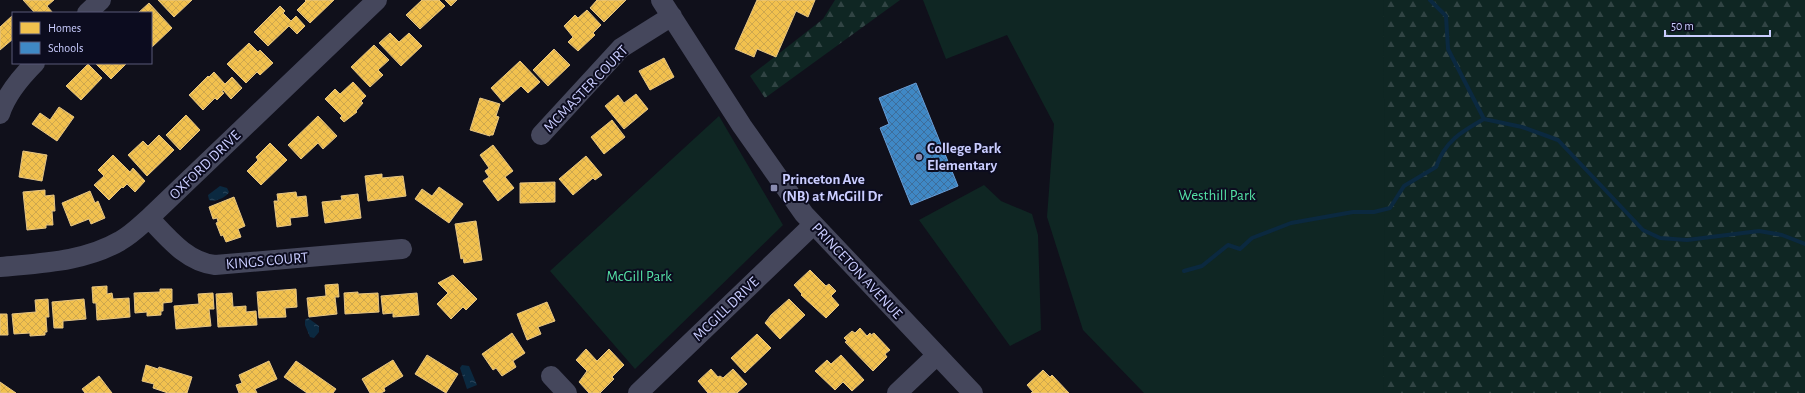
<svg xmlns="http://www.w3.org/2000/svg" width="1805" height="393" font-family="'Alegreya Sans',sans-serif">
  <defs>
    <pattern id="forest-firs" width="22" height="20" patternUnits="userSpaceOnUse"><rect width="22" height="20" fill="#0f2623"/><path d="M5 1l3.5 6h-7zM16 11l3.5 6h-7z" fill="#314444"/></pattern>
    <pattern id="water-ripples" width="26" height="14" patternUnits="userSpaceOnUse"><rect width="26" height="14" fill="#0b2940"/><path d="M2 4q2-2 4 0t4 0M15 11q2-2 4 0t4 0" fill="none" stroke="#2d475d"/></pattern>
    <pattern id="homes-cross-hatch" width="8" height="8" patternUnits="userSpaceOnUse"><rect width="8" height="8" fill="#f2c14e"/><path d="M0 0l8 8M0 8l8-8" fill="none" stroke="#cea74e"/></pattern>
    <pattern id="schools-cross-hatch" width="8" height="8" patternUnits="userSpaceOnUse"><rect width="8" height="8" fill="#3f88c5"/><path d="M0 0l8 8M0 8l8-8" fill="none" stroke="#3e6e9b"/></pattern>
  </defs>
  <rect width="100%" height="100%" fill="#10101b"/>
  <path fill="url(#forest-firs)" d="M835,0H900L765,98L750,76L823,19Z
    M942,0H1805V393H1156L1063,126L1010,29Z"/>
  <path fill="#0f2623" d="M923,0H1383L1385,197L1383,393H1144L1083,330L1047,217L1054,124L1007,35L946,59Z
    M719,116L783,225L635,369L550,271Z
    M984,185L1001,201L1032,214L1038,235L1041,330L1010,346L919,220Z"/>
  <path fill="url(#water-ripples)" d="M220,186L227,188L229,192C227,197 214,203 209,200L208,195Z
    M308,318L319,326V332L314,338L310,337L305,325V320Z
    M462,365L469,366L477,385L467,389L460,368Z"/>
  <path fill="url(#homes-cross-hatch)" stroke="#e6c583" d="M23,0H54L47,6L53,13H35Z
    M158,0H192L174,17Z
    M305,0H334L310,23L297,10L306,1Z
    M422,0H439L445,6L420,29L406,15Z
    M445,0H457L451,6Z
    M597,0H626L604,22L590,8Z
    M757,0H815L808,17L796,11L776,57L757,49L754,57L735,49Z
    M149,3L172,28L151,48V13H138Z
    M280,6L285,11L283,13L291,21L296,16L305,26L297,34L289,26L268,46L254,32Z
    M587,10L601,25L593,33L595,35L578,51L568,42L573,37L564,26L575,15L578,18Z
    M13,15V39L0,50V27Z
    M390,33L399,42L409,33L422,46L401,66L379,43Z
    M249,43L258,52L260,50L273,63L260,75L257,72L246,83L227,64Z
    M374,45L389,60L378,70L383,75L370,87L351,67Z
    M554,49L570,65L548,86L533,70Z
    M664,58L674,77L650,90L639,71Z
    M520,61L540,82L528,93L521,86L503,102L491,88Z
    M95,63H127L111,79Z
    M88,64L102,78L81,100L66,86Z
    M214,72L225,84L232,77L242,88L231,99L223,90L222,92L224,93L217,100L215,98L203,110L189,95L208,76L209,77Z
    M353,82L366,96L361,101L363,103L356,111L357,112L344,122L340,118L342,116L325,99L335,89L340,94Z
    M636,94L648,109L624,129L605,106L618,95L624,103Z
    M480,98L500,104L496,116L499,117L493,135H490V136L470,130Z
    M59,107L74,117L57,141L32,124L40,113L50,120Z
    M186,115L200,130L180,150L166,135Z
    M318,116L337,136L323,149L318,143L301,159L288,145Z
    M612,120L625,137L604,154L591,137Z
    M159,135L174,150L147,176L128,155L143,141L148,146Z
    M270,143L287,160L261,185L247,171L258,160L256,157Z
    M493,145L513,171L505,177L514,188L498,201L483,181L489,177L485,171L489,168L480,155Z
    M23,151L47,155L42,181L19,177Z
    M113,155L130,172L133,168L145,181L135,192L127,184L123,188L122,187L109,200L94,185L104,176L98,170Z
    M586,156L602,175L595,180L593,178L573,195L559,179Z
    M382,174V178L403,176L406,196L368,201L365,176Z
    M555,182V202L520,203V183Z
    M439,187L463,204L449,223L415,199L422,189L432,196Z
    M45,190V196L54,195L55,211H52L53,225H46V228L27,230L23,192Z
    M90,191L95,203L98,201L105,218L91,224L89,219L71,226L62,203Z
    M296,192L297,197L306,196L308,216L290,218L291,225L277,227L274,201H278L277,194Z
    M358,194L361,218L325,223L322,202L342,200L341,196Z
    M234,197L245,226L238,229L241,237L226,242L223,235L221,236L216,223L218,222L217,218L213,219L209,207Z
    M476,221L482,260L464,263L463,258L461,259L455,224Z
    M810,270L826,286L829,284L836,291L831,296L839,305L826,318L801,295L802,294L794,285Z
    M453,275L477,299L466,310L463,307L451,319L437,304L448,293L438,283Z
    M338,284L339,297H335L337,314L309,317L307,298L326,296L325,285Z
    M107,286V294L112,293L113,299L129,298L130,317L97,320L96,303H93L92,287Z
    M160,289H172V302L163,303V311H161V315L147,316V312L135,313L134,293L160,292Z
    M296,289L297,307L285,308L286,317L259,318L257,292Z
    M358,292V294L378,293L379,312L345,314L344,293Z
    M213,293L214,309H209L211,326L176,329L174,306L199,304L198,294Z
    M232,293L233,307L246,306V312L256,311L257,325L218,327L216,294Z
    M417,293L419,315L393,317V313L383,314L381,296Z
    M48,299L49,317H46L47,332H45V335L30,336V333L14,334L12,314L36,312L35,300Z
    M84,299L86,319L63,321V328H54L52,302Z
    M789,299L805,315L780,339L765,323L771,315Z
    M547,302L555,321L538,327L541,334L527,340L517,314Z
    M0,314H7L8,335H0Z
    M860,328L867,336L870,333L871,335L874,333L890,350L885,354L887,357L873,371L845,342L847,341L844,338L852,331L855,333Z
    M512,333L525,353L513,361L516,367L502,376L496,368L493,370L482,354Z
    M757,334L771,348L745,373L731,358Z
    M586,349L597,361L609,349L624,365L612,377L614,379L600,393H589L579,382L587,371L576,360Z
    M427,355L458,374L446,393L415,374Z
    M841,355L864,380L852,391L843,382L835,390L815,371L827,360L831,364Z
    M393,360L403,376L384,388L385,391L381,393H370L362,379Z
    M269,361L277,379L255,389L257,393H239L236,385L242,383L239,375Z
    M296,361L336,389L333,393H307L284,377Z
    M146,365L158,369L159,367L192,377L187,393H168L153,388L154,384L142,381Z
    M711,369L718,377L720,376L723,378L733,369L747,384L737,393H708L698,381Z
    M1043,370L1050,377L1052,375L1069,393H1031L1033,392L1027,385Z
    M99,376L112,393H85L82,389Z
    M0,382L16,393H0Z"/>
  <path fill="url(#schools-cross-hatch)" stroke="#699dd6" d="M916,83L958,186L911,205L880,128L889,124L879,98Z"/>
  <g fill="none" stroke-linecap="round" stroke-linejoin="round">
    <path stroke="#0b2940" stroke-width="4" d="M1430,0L1446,16L1448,49L1484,119
      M1184,271L1202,266L1228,245L1240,249L1252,238L1291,223L1353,212H1374L1390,208L1404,186L1436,167C1445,141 1461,132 1484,119L1522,127L1558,140L1643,230L1660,238L1687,240L1759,231L1782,235L1805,244"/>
    <path stroke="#45475c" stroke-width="20" d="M661,0L742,126L804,214L973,393
      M87,13L101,0
      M0,114C6,95 21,77 35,63
      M541,135L621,48L672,16
      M149,218C168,238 187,262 215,265L402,249
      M0,267C40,263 84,262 120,241C131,235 140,226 149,218L377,0
      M551,376L567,393
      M638,393L813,225
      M897,393L937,355"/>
  </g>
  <g fill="#898baf" stroke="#0c0c1f" stroke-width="1.5">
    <circle cx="919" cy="157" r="4"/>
    <rect x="770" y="184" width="8" height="8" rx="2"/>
  </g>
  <g text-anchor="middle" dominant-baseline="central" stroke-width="4" stroke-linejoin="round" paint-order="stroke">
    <g font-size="15" fill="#cacdff" stroke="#0c0c1f">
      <text transform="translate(586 89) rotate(-46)">MCMASTER COURT</text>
      <text transform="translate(205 165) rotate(-44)">OXFORD DRIVE</text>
      <text transform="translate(267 261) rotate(-5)">KINGS COURT</text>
      <text transform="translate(857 271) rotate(47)">PRINCETON AVENUE</text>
      <text transform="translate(726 309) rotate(-44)">MCGILL DRIVE</text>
    </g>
    <g font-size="15" font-weight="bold" fill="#cacdff" stroke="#0c0c1f" text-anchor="start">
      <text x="927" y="148">College Park<tspan x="927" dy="17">Elementary</tspan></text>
      <text x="782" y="179">Princeton Ave<tspan x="782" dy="17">(NB) at McGill Dr</tspan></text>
    </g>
    <g font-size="15" fill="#54e1a5" stroke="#0c0c1f">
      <text x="1217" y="195">Westhill Park</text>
      <text x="639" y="276">McGill Park</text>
    </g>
  </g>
  <rect x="12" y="12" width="140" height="52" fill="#0c0c1f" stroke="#585979"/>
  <rect x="20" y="22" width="20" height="12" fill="#f2c14e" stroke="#585979"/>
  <text x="48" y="32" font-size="12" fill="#cacdff">Homes</text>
  <rect x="20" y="42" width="20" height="12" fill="#3f88c5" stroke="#585979"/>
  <text x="48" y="52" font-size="12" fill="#cacdff">Schools</text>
  <path d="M1665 30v6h105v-6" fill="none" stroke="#cacdff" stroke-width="2"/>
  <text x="1671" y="30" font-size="12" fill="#cacdff" stroke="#0c0c1f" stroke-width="3" paint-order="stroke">50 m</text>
</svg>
